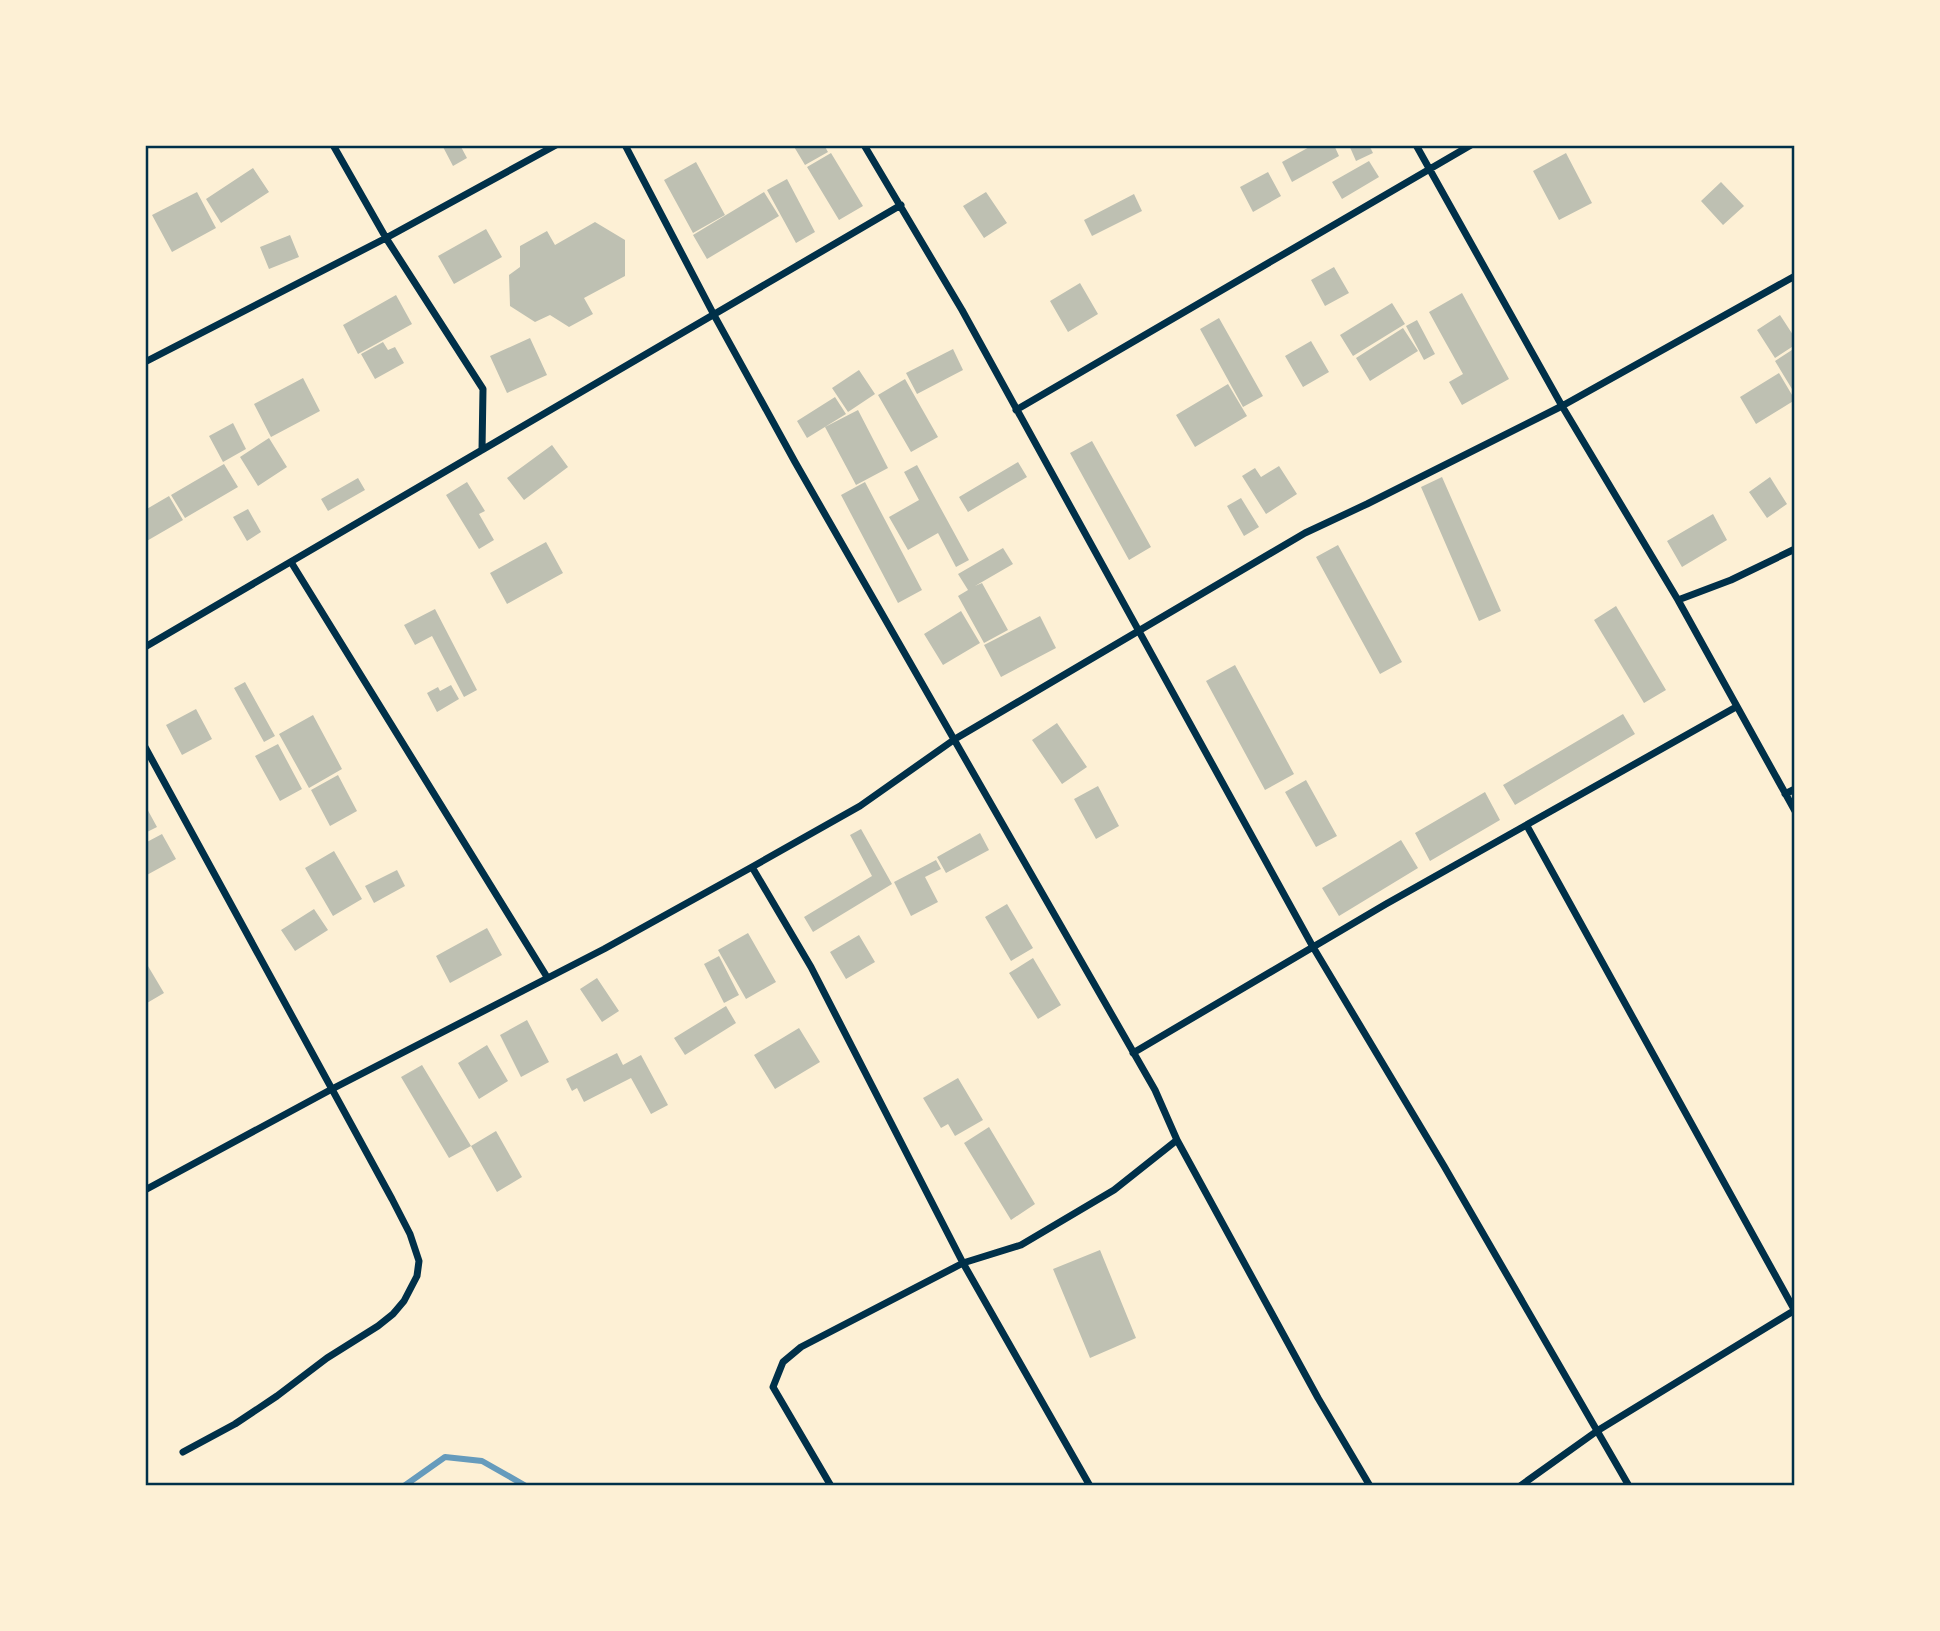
<svg xmlns="http://www.w3.org/2000/svg" width="1940" height="1631" font-family="'Zilla Slab',serif">
  <rect width="100%" height="100%" fill="#fdf0d5"/>
  <g fill="none" stroke-linecap="round" stroke-linejoin="round">
    <path stroke="#669bbc" stroke-width="6" d="M404,1486L445,1457L482,1461L526,1486"/>
  </g>
  <path fill="#bec0b2" d="M442,145H460L467,158L453,166Z
    M793,145H824L828,152L805,165Z
    M1313,145H1334L1339,156L1292,182L1282,162Z
    M1349,145H1369L1373,153L1356,161Z
    M831,153L863,206L839,220L807,167Z
    M1566,153L1592,203L1559,220L1533,171Z
    M1369,161L1379,177L1342,199L1332,182Z
    M696,162L725,215L693,233L664,180Z
    M253,168L269,192L221,223L206,199Z
    M1268,172L1281,196L1253,212L1240,187Z
    M787,179L815,232L796,243L767,190Z
    M1721,182L1744,206L1723,225L1701,201Z
    M197,192L216,228L172,252L152,215Z
    M764,192L779,216L707,259L693,235Z
    M986,192L1007,223L984,238L963,206Z
    M1134,194L1142,211L1092,236L1084,220Z
    M595,222L625,240V276L584,298L593,314L569,327L550,315L535,322L510,306L509,275L520,267V246L547,231L555,245Z
    M486,229L502,257L454,284L438,256Z
    M290,235L299,257L269,269L260,247Z
    M1334,267L1349,293L1325,306L1311,280Z
    M1080,283L1098,314L1068,332L1050,301Z
    M1462,293L1509,379L1462,405L1449,382L1463,374L1429,312Z
    M396,295L412,324L358,354L343,325Z
    M1392,303L1405,324L1353,356L1340,335Z
    M1780,315L1795,338V345L1775,358L1757,330Z
    M1219,318L1263,396L1243,407L1200,329Z
    M1417,320L1435,354L1424,360L1406,326Z
    M1403,328L1418,351L1370,381L1356,358Z
    M530,338L547,375L507,393L490,356Z
    M1311,341L1329,372L1303,387L1285,356Z
    M383,342L388,350L395,347L404,363L375,379L361,354Z
    M1795,348V394L1775,361Z
    M953,349L963,370L917,394L906,373Z
    M859,370L875,394L848,412L832,388Z
    M1779,373L1795,400L1756,424L1740,397Z
    M303,378L320,411L271,437L254,404Z
    M905,379L938,437L911,452L878,395Z
    M1228,384L1247,416L1195,447L1176,415Z
    M835,397L846,414L807,438L797,421Z
    M858,410L888,468L856,485L825,427Z
    M233,423L246,449L223,462L209,436Z
    M269,438L287,467L258,486L240,457Z
    M1092,441L1151,547L1129,560L1070,453Z
    M552,445L568,467L524,500L507,478Z
    M1018,462L1027,477L968,512L959,497Z
    M224,464L238,487L185,518L171,495Z
    M917,465L969,560L956,567L938,533L908,550L889,517L919,500L904,472Z
    M1279,466L1297,494L1266,514L1242,476L1255,468L1261,477Z
    M1442,477L1501,611L1479,621L1421,487Z
    M1770,477L1787,504L1767,518L1749,492Z
    M358,478L365,490L328,511L321,499Z
    M467,482L485,511L479,514L494,540L479,549L446,495Z
    M865,482L922,590L898,603L841,495Z
    M169,496L183,520L145,542V510Z
    M1241,498L1259,527L1244,536L1227,506Z
    M248,509L261,532L247,541L233,517Z
    M1713,514L1727,540L1682,567L1667,541Z
    M546,542L563,573L507,604L490,573Z
    M1338,545L1402,662L1380,674L1316,557Z
    M1003,548L1013,564L975,586L982,583L1008,630L984,643L958,596L968,590L958,574Z
    M1616,606L1666,690L1644,703L1594,620Z
    M435,609L477,690L464,697L432,636L415,645L404,625Z
    M961,611L980,643L943,665L924,634Z
    M1040,616L1056,648L1001,677L984,645Z
    M1235,665L1294,774L1265,790L1206,681Z
    M245,682L275,736L264,742L234,688Z
    M451,685L459,699L437,712L427,693L438,687L440,691Z
    M196,709L212,739L182,755L166,725Z
    M1623,714L1635,734L1515,805L1503,785Z
    M313,715L342,769L309,788L279,734Z
    M1057,723L1087,767L1062,784L1032,740Z
    M278,744L302,789L280,801L255,756Z
    M338,775L357,811L330,826L311,790Z
    M1306,780L1337,836L1316,847L1285,792Z
    M1098,786L1119,826L1096,839L1074,799Z
    M1485,792L1500,820L1430,861L1415,833Z
    M145,805L157,827L145,833Z
    M861,829L892,884L813,932L804,917L872,876L850,835Z
    M980,833L989,850L946,873L937,857Z
    M162,834L176,859L145,876V843Z
    M1401,840L1418,868L1339,916L1322,888Z
    M334,851L362,899L333,916L305,868Z
    M936,860L941,869L925,877L938,902L911,916L894,882Z
    M397,870L405,886L374,903L365,886Z
    M1007,904L1033,948L1011,961L985,917Z
    M314,909L328,930L295,951L281,930Z
    M487,928L502,955L450,983L436,956Z
    M748,933L776,982L746,999L718,950Z
    M859,935L875,962L846,979L830,952Z
    M719,956L739,995L724,1003L704,964Z
    M1033,958L1061,1005L1038,1019L1009,973Z
    M145,961L164,993L147,1003L145,999Z
    M597,978L619,1011L602,1022L580,989Z
    M726,1006L736,1023L685,1055L674,1038Z
    M527,1020L549,1062L521,1077L500,1035Z
    M799,1028L820,1062L775,1089L754,1055Z
    M487,1045L508,1081L479,1099L458,1063Z
    M617,1053L623,1065L641,1055L668,1105L651,1114L631,1078L584,1102L577,1088L572,1091L566,1079Z
    M422,1065L471,1146L449,1158L401,1077Z
    M958,1078L983,1120L955,1136L948,1124L941,1128L923,1098Z
    M989,1127L1035,1204L1011,1220L964,1143Z
    M496,1131L522,1177L497,1192L471,1146Z
    M1100,1250L1136,1338L1090,1358L1053,1269Z"/>
  <g fill="none" stroke-linecap="round" stroke-linejoin="round">
    <path stroke="#003049" stroke-width="7" d="M333,145L386,238L483,389L482,450
      M625,145L714,315L795,462L1155,1090L1177,1140L1318,1398L1370,1486
      M864,145L962,310L1313,947L1444,1166L1629,1486
      M1416,145L1562,406L1678,600L1795,811
      M145,362L386,238L556,145
      M1016,410L1471,145
      M291,562L547,977
      M1678,600L1731,580L1795,549
      M145,647L901,205
      M145,747L392,1199L410,1234L419,1261L417,1276L404,1301L393,1314L378,1326L327,1358L277,1396L235,1424L183,1452
      M1785,794L1795,789
      M1527,826L1795,1311
      M752,867L811,967L963,1263L1090,1486
      M1133,1053L1386,904L1736,707
      M145,1190L332,1089L604,949L752,867L860,806L955,739L1305,533L1367,504L1562,406L1795,276
      M831,1486L773,1387L783,1362L801,1347L963,1263L1021,1245L1114,1190L1177,1140
      M1520,1486L1597,1431L1795,1310"/>
  </g>
  <rect width="1940" height="1631" fill="none" stroke="#fdf0d5" stroke-width="294"/>
  <rect x="147" y="147" width="1646" height="1337" fill="none" stroke="#003049" stroke-width="2.5"/>
</svg>
